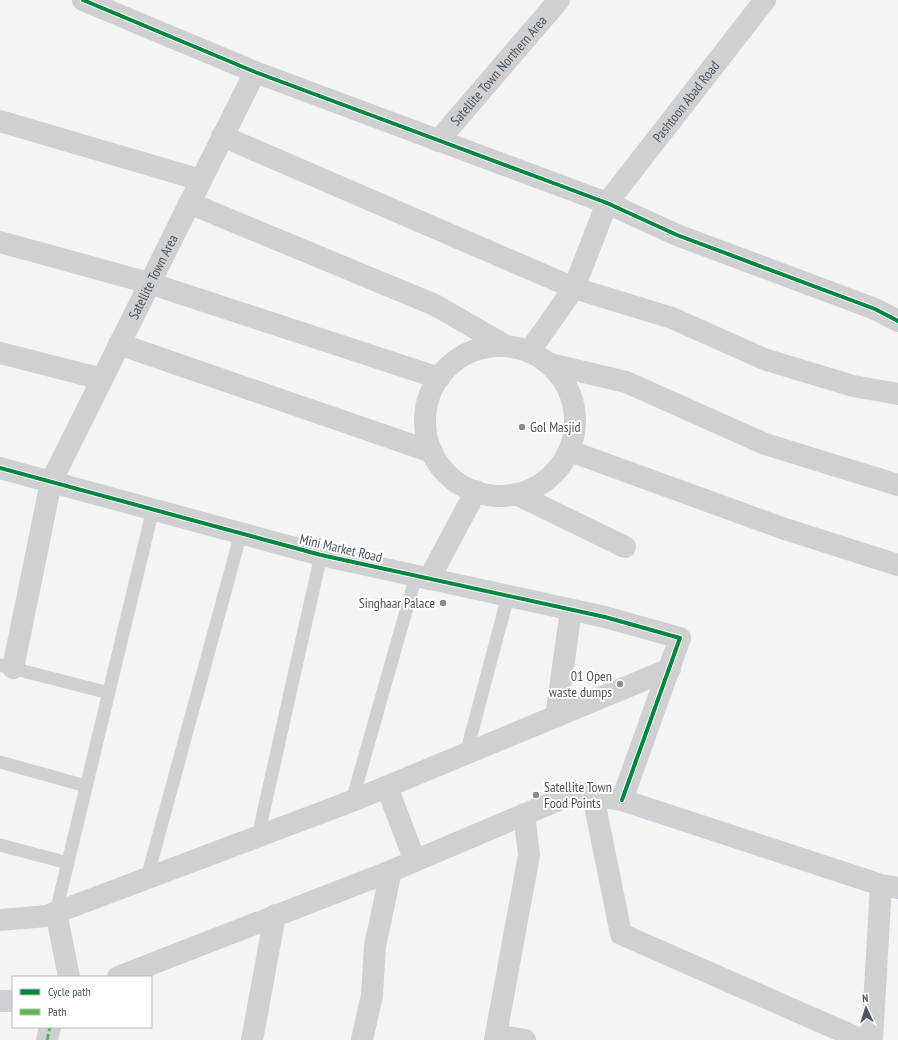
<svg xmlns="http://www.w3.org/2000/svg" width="898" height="1040" font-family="'PT Sans Narrow',sans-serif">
  <rect width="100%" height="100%" fill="#f4f4f4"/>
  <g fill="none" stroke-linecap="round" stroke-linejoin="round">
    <path stroke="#ced0d2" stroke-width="13" d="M0,665L109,693
      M466,754L508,596
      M0,762L86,786
      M352,801L416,576
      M258,836L321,555
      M0,845L68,863
      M147,878L241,533
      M56,912L153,509"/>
    <g stroke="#ced0d2" stroke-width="22">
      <path d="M83,0L255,72L607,203L677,235L875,309L898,321"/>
      <path d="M0,121L201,180"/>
      <path d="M222,136L574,288L672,318L764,359L853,386L898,394"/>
      <path id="s1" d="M438,141L559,0"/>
      <path d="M189,203L435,305L506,346"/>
      <path d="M0,242L149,283L439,378"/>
      <path d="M119,344L432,452"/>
      <circle cx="500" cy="421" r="75"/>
      <path id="s2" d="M529,352L574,288L607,203L765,0"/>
      <path d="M0,353L102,379"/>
      <path d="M550,364L626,382L765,444L898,485"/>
      <path d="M570,451L782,528L898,565"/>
      <path d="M0,468L321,555L605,617L680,638L622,800"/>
      <path d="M516,494L625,547"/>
      <path d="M429,579L476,491"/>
      <path id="s3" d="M13,668L51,482L255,72"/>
      <path d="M556,717L571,610"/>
      <path d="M387,787L415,861"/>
      <path d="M593,796L621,934L853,1036L870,1040"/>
      <path d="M56,912L69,977"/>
      <path d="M496,1035L525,1040"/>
      <path d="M47,1040L50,1027"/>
      <path d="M252,1040L275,915"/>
      <path d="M362,1040L372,995L375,946L391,871"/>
      <path d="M495,1040L529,855L524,814"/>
    </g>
    <path stroke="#ced0d4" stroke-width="22" d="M0,920L47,916L352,801L670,669
      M118,977L391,871L575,793L622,800L881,885L898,888
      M0,1001H13
      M872,1040L881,885"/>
    <path stroke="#58b947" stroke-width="3" stroke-dasharray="6 3" stroke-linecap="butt" d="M47,1040L50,1027"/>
    <g stroke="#fff" stroke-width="6">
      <path id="cycleway" d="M83,0L255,72L607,203L677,235L875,309L898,321
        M0,468L321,555L605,617L680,638L622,800"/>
    </g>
    <use href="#cycleway" stroke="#00873e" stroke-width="4"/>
  </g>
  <g fill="#868d94" stroke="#fff" stroke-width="1.5">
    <circle cx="522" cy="427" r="4"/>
    <circle cx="443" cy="603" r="4"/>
    <circle cx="620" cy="684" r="4"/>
    <circle cx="536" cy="795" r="4"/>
  </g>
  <g text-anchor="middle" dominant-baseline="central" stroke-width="4" stroke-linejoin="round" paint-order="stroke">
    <g font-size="14" fill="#4a5661" stroke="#fff">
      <text stroke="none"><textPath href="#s1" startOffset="93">Satellite Town Northern Area</textPath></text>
      <text stroke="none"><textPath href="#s2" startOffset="298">Pashtoon Abad Road</textPath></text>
      <text stroke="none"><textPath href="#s3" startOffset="419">Satellite Town Area</textPath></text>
      <text transform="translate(341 548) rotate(13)">Mini Market Road</text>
    </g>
    <g font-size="14" fill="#4a5661" stroke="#fff" text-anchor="start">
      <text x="530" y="427">Gol Masjid</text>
      <text x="435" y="603" text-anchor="end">Singhaar Palace</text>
      <text x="612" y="676" text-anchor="end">01 Open<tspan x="612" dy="16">waste dumps</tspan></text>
      <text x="544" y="787">Satellite Town<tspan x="544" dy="16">Food Points</tspan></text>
    </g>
  </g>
  <rect x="12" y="976" width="140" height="52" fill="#ffffff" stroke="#b7bbc0"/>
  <rect x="20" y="989" width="20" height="6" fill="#00873e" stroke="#b7bbc0"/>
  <text x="48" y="996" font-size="12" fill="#4a5661">Cycle path</text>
  <rect x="20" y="1009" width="20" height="6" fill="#58b947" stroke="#b7bbc0"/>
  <text x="48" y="1016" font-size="12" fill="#4a5661">Path</text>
  <g transform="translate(866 1008) rotate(356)" stroke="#ffffff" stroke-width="3" paint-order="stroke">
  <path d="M0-3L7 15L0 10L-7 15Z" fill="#4a5661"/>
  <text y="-6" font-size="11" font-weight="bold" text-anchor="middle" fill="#4a5661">N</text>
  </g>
</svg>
